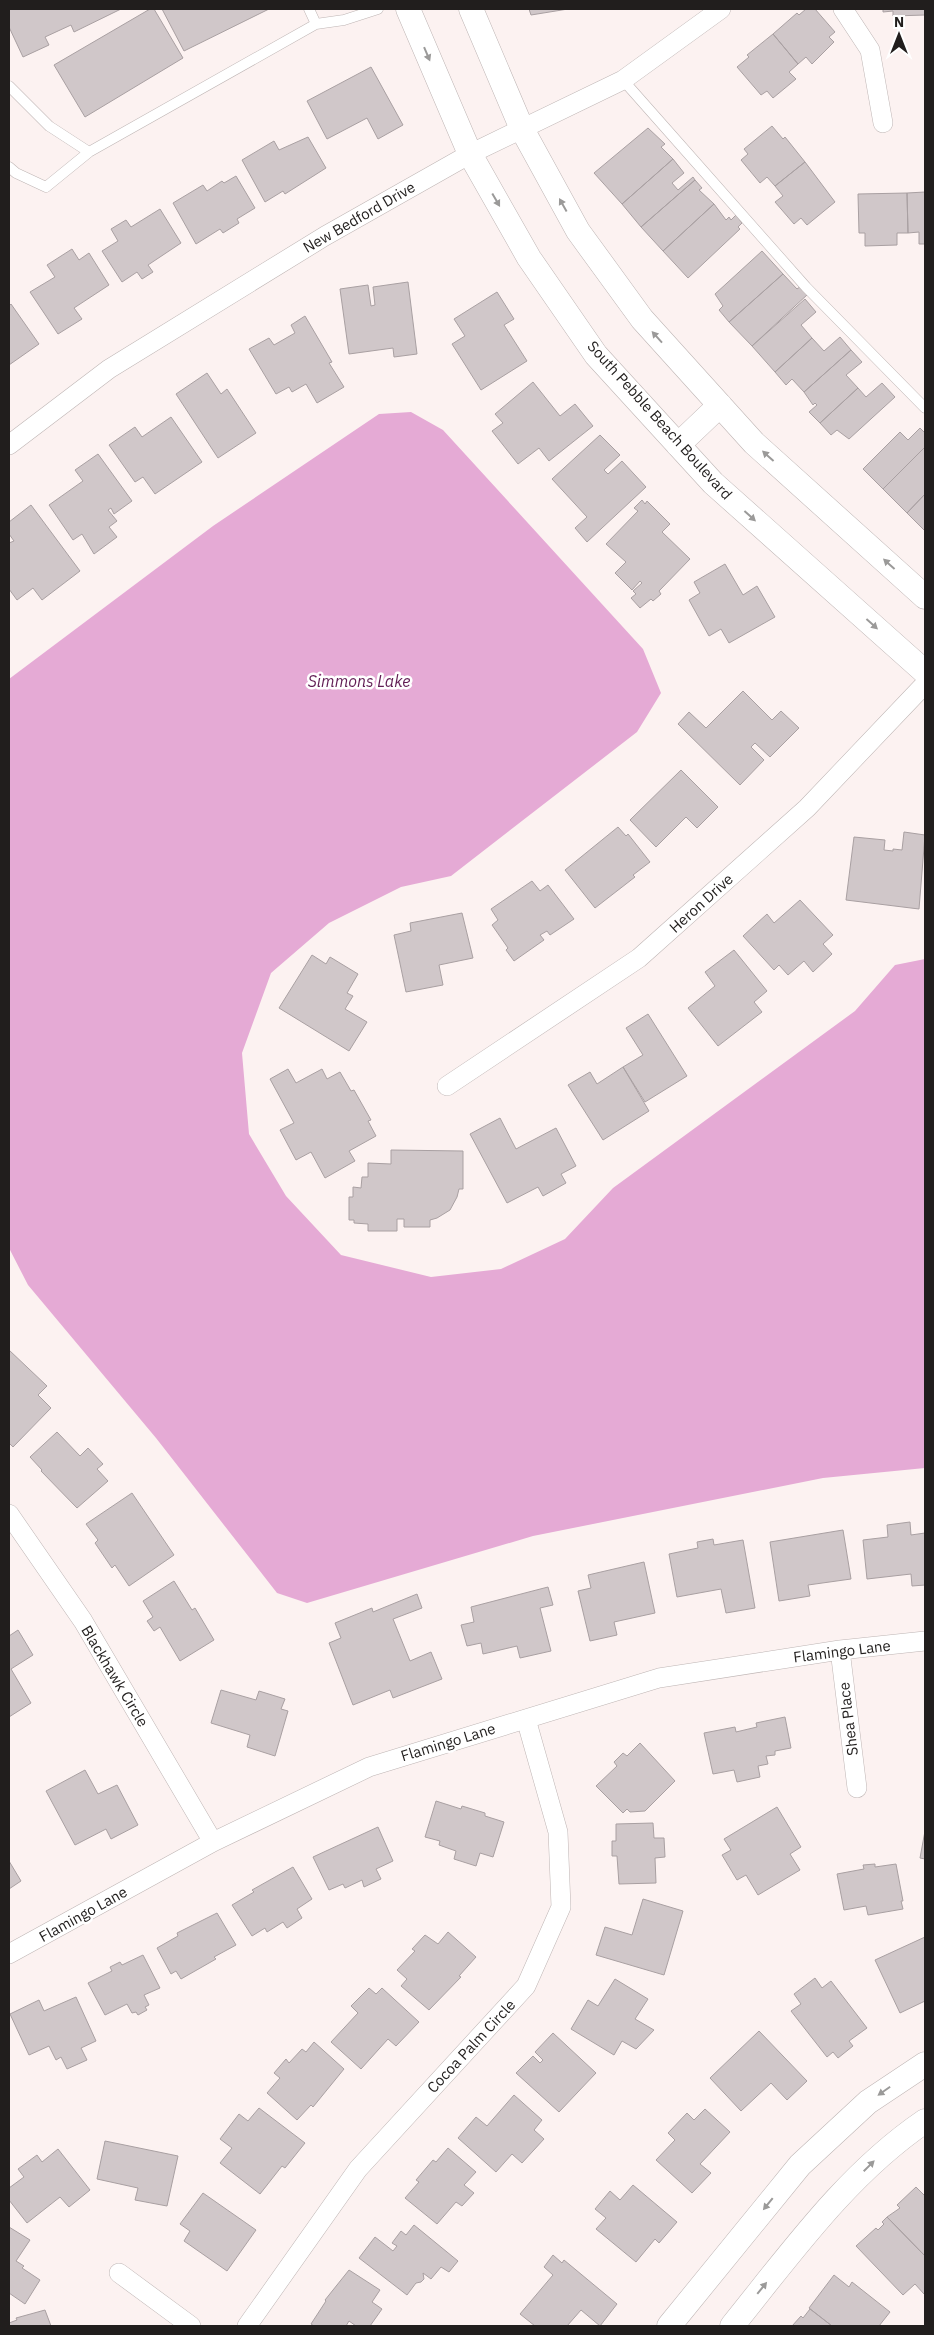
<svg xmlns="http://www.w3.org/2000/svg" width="934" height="2335" font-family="'IBM Plex Sans',sans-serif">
  <rect width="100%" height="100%" fill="#fcf2f1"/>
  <path fill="#e5aad5" d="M411,412L443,430L643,649L661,693L637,732L451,876L401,887L329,923L271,973L242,1053L249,1134L286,1196L341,1255L431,1277L501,1269L565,1239L613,1188L855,1011L895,965L925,959V1468L823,1478L533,1536L307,1603L277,1593L156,1438L28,1285L9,1248V679L213,526L379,414Z"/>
  <path fill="#d0c7c9" stroke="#a9a0a2" d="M9,9H121L74,32L71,25L45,37L49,45L23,57L9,27Z
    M150,9H154L183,58L85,117L54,65Z
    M162,9H269L184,51Z
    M529,9H568L531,15Z
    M806,9H815L835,32L829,37L834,42L812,64L806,57L798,64L773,34L797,13L799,15Z
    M883,9H925V15L893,16V11L883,12Z
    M773,34L798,64L789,72L796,79L773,98L767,91L761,95L737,67L749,57L747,55Z
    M371,67L403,125L378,139L367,118L327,139L307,101Z
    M772,126L783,139L785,137L805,162L775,186L767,177L760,183L741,160L748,154L744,149Z
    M648,128L665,144L661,147L673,159L622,204L594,173Z
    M308,137L326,168L285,194L283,191L265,202L242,160L274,141L279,150Z
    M673,159L684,173L672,183L678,190L693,177L695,180L641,227L622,204Z
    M805,162L835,202L807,225L801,218L794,224L775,202L783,196L775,186Z
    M236,176L255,208L237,219L239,223L223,233L220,229L196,244L173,203L203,185L207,191L222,181L224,183Z
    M695,180L702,188L699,190L714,204L663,251L641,227Z
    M925,192V244H919V232L908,233L907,193Z
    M907,193L908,233H897V245L865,246V233H859L858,194Z
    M714,204L726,220L729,217L731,220L736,215L742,223L738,227L740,229L688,278L663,251Z
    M160,209L181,243L148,265L153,272L142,279L137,272L122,282L102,251L118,241L111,229L126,220L131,227Z
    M72,249L79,260L89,253L109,285L74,308L82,319L58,334L30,292L55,277L47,265Z
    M762,251L783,274L729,322L719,310L723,306L715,294Z
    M783,274L797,289L801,286L808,294L752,346L729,322Z
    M408,282L417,354L394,357L393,348L349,354L340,289L368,285L371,306L375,305L373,287Z
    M497,292L514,319L504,325L527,361L481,390L452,344L465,336L454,319Z
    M805,299L816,312L801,325L812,338L775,372L752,346Z
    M11,304L39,344L9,365V306Z
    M305,316L332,362L329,363L344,387L317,403L306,384L292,392L289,387L276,394L249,349L269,338L274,345L295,333L291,325Z
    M840,337L851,350L804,392L792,379L786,385L775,372L812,338L824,351Z
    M851,350L862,362L846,375L858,388L820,423L809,412L817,405L815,403L813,405L804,392Z
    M207,373L221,394L227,389L256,433L218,458L176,394Z
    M533,382L560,416L575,404L593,426L549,461L539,448L518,464L492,431L503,423L495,414Z
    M882,383L895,397L849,439L837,430L831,435L820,423L858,388L866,397Z
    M171,417L202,462L155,494L143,477L135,482L109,445L135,427L142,437Z
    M920,428L925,433V447L883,489L863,469L900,432L908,440Z
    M600,435L620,455L604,470L608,474L622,461L646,487L587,542L575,528L587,517L552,479Z
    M925,447V494L907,513L883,489Z
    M98,454L132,501L114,514L111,508L108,510L117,521L109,527L117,537L94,554L82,534L73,540L49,505L83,481L75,470Z
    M925,494V531L907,513Z
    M642,500L645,504L647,501L670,524L662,532L690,559L659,591L661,594L653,601L651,599L640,608L631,598L636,594L633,591L642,583L640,581L632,590L615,573L626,562L606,544L638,511L634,508Z
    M31,505L80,571L42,600L33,588L17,600L9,589V543L14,541L9,534V522Z
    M725,564L743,595L757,586L775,617L729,643L721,629L709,636L689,600L700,593L694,582Z
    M743,691L772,720L781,711L799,728L770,757L755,743L751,747L764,760L740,785L678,724L689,712L706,728Z
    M681,770L718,807L697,828L686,817L656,847L630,820Z
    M618,827L626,836L628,834L650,862L633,875L635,877L595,908L565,870Z
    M904,832L925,835L919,909L846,900L854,837L885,840L884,850L893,851V849L902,850Z
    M532,881L540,891L548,885L574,919L550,935L547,931L540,935L544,940L514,961L506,950L508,948L492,925L498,920L491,909Z
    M800,900L833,935L823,944L832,954L813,972L804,961L788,975L779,965L774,970L743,936L767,914L774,923Z
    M462,913L473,958L439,965L443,985L406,992L394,935L411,931L410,923Z
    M734,950L767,991L754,1002L762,1012L718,1046L688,1008L715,986L705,972Z
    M312,955L326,964L330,957L358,974L347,993L353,996L345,1009L367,1022L349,1051L279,1008Z
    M648,1014L687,1076L645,1102L623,1067L643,1055L626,1028Z
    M623,1067L649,1111L603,1140L568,1085L590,1072L597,1084Z
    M288,1069L296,1083L322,1069L327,1079L340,1072L351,1091L354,1090L371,1120L368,1121L376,1136L349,1151L355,1161L325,1178L311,1152L296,1160L280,1130L294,1123L270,1079Z
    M500,1118L516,1149L556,1128L576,1166L561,1174L566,1183L543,1196L538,1187L507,1203L470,1134Z
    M391,1150L463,1151V1189H459L457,1197L450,1210L437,1218L430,1220V1227H404V1219H397V1231H368V1224L354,1223V1220H349V1197H353V1187L361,1188L362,1177H368V1163L391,1164Z
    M9,1350L47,1386L38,1395L51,1408L13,1447L9,1443Z
    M57,1432L80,1456L88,1448L103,1464L97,1469L108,1481L77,1508L41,1471L42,1470L30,1457Z
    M132,1493L174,1555L129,1586L115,1565L112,1568L95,1543L98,1540L86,1524Z
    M910,1522L911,1535L925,1533V1585L912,1586L911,1574L867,1579L863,1540L888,1537L887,1525Z
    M843,1530L851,1579L808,1585L810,1596L779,1601L770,1542Z
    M713,1539L714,1545L743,1540L755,1608L726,1613L721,1589L677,1597L669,1554L698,1548L697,1542Z
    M644,1562L655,1613L614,1622L617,1635L590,1641L578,1591L591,1588L588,1575Z
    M174,1581L192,1610L195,1608L214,1640L180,1661L160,1627L154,1631L147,1621L153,1617L143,1601Z
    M548,1587L553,1605L540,1608L551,1651L520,1658L517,1646L483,1654L481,1643L467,1646L461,1625L474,1622L471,1607Z
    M417,1594L422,1608L393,1619L410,1661L431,1652L442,1679L393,1698L390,1690L353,1705L329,1643L341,1638L335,1623L372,1608L373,1612Z
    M18,1630L33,1655L11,1669L31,1703L9,1717V1636Z
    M221,1690L256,1700L259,1691L285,1699L281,1709L288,1711L275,1756L247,1747L250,1735L211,1723Z
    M785,1717L791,1748L775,1751V1755L766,1756L768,1764L758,1766L760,1777L737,1782L734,1770L713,1774L704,1733L735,1727L736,1732L757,1727L756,1723Z
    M640,1743L675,1781L645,1811L630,1812L627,1809L623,1813L596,1786L617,1766L614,1762L623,1753L627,1756Z
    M85,1770L98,1794L117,1785L138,1825L111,1839L106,1829L75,1845L46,1791Z
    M436,1801L461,1809L462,1806L485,1813V1816L504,1822L493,1857L480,1853L476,1866L454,1859L456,1851L439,1845L440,1841L425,1837Z
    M777,1807L801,1847L790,1854L800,1870L758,1895L746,1875L737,1880L722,1855L731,1850L724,1839Z
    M653,1823L654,1838H664L665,1857L655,1858L656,1883L619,1884L617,1856H612V1841H616V1824Z
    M378,1827L393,1861L376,1869L381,1879L364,1887L362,1880L345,1888L343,1884L329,1890L313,1857Z
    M925,1831V1859L920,1858Z
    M9,1861L21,1881L9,1889Z
    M875,1864V1867L896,1864L903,1901H901L903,1909L868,1915L866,1906L844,1910L837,1874L864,1869L863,1865Z
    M293,1867L312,1899L297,1909L302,1918L287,1928L283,1922L267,1932L265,1928L252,1936L232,1905L254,1892L252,1890Z
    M643,1899L683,1911L664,1975L596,1955L605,1927L632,1935Z
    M217,1913L236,1945L214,1957L216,1959L181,1979L176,1971L171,1974L157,1948L178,1936L177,1933Z
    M448,1932L476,1957L459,1976L461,1977L429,2010L401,1986L407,1979L397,1970L415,1951L412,1949L425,1935L438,1944Z
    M925,1937V2001L900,2013L875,1960Z
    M143,1955L160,1988L144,1995L149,2005L145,2007L147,2010L138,2015L136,2012L132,2013L127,2004L105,2015L88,1983L112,1971L110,1967L120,1962L122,1965Z
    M815,1978L822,1988L831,1981L867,2028L849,2041L853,2046L838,2058L833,2052L827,2057L791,2011L801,2004L794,1994Z
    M615,1979L648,1999L635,2019L654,2030L636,2049L622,2041L614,2055L571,2029L588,2000L598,2006Z
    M369,1988L376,1994L382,1988L419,2022L396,2046L388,2039L361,2069L331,2042L358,2013L351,2006Z
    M76,1997L96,2041L81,2048L87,2060L67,2069L61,2057L56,2060L49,2046L29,2055L10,2014L39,2000L44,2011Z
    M759,2031L807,2081L787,2100L771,2083L741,2111L710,2078Z
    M553,2033L596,2073L559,2112L516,2073L533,2056L540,2063L543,2060L535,2052Z
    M314,2042L344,2069L313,2107L311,2105L297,2120L267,2093L280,2078L274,2073L286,2059L289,2063L302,2049L306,2052Z
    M514,2095L542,2120L534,2130L544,2139L522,2163L512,2154L496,2172L458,2138L476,2117L487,2126Z
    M259,2108L305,2143L285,2168L282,2166L260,2194L220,2163L232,2148L220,2139L239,2114L248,2121Z
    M705,2109L730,2132L700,2164L711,2173L692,2193L656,2160L675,2140L668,2133L687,2113L694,2120Z
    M105,2141L178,2156L167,2206L135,2200L138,2188L97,2179Z
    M448,2148L476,2172L464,2185L474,2193L462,2206L456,2202L437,2224L405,2198L419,2182L416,2180L433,2160L436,2162Z
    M58,2149L90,2190L69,2207L60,2197L27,2223L9,2200V2188L24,2177L18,2169L37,2155L42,2162Z
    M633,2185L677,2222L659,2243L655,2239L636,2262L596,2229L606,2218L595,2209L610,2191L620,2200Z
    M916,2187L925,2196V2256L887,2217L900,2208L897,2205Z
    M203,2193L256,2230L227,2271L184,2241L190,2231L180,2224Z
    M887,2217L925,2256V2292L924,2294L915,2284L903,2295L856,2246L876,2228L878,2230L884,2224L882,2222Z
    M414,2225L458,2261L449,2272L441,2267L431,2279L423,2273L424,2279L421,2282L416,2283L407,2295L359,2258L375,2237L393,2251L397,2246L392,2243L401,2231L406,2235Z
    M9,2227L30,2240L16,2261L24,2266L22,2268L40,2280L25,2304L9,2293Z
    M553,2255L562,2263L564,2260L617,2304L600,2326L581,2310L567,2326H535L520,2314L553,2275L544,2267Z
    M349,2270L380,2290L372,2302L382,2309L370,2326H356L349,2321L346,2326H314L311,2324L326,2301L325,2300Z
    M834,2275L849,2287L852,2282L890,2312L879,2326H832L809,2308Z
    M810,2309L832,2326H792L801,2316L803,2318Z
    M45,2310L51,2326H9V2323L17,2320L16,2318Z"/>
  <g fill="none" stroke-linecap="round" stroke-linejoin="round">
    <g stroke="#beb5b4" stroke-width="11">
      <path id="service" d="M309,9L316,24
        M623,80L806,287L925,408
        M9,86L49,126L89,152L316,24L344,20L378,9
        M9,167L16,173L46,187L89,152"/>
    </g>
    <g stroke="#beb5b4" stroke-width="20">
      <path id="minor" d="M843,9L870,50L883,123
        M9,445L109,369L325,236L470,154L623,80L721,9
        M447,1086L639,958L807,808L925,684
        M9,1514L83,1621L213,1842
        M840,1650L857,1788
        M9,1954L213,1842L369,1767L659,1678L840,1650L925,1641
        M119,2273L191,2326
        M247,2326L358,2169L526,1986L561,1907L558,1832L526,1719"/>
    </g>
    <g stroke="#beb5b4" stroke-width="25">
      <path id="tertiary" d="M408,9L470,154L529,258L596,355L713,483L925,672
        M471,9L522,129L578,231L642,319L754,443L925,597
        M678,445L720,405
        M669,2326L800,2165L868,2102L925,2064
        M732,2326C791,2253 847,2174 925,2121"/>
    </g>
    <use href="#service" stroke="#fff" stroke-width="10"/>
    <use href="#minor" stroke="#fff" stroke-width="19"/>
    <use href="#tertiary" stroke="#fff" stroke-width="24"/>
  </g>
  <defs><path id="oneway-solid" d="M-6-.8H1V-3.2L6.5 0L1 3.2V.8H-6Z" transform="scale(1.25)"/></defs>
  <g fill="#9b9a99">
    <use href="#oneway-solid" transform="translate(427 54) rotate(67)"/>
    <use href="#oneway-solid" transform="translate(496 200) rotate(60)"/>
    <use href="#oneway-solid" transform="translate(563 205) rotate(-119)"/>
    <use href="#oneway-solid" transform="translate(657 337) rotate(-132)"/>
    <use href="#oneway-solid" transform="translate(768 456) rotate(-138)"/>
    <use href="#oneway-solid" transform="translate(750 516) rotate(42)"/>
    <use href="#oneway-solid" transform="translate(889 564) rotate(-138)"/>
    <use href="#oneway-solid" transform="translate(872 624) rotate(42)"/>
    <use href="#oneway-solid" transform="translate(884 2091) rotate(145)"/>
    <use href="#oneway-solid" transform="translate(869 2166) rotate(-45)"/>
    <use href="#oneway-solid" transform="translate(768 2204) rotate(129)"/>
    <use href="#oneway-solid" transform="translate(762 2288) rotate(-51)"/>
  </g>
  <g text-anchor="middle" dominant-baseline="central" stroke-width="5" stroke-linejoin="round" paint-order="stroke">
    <g font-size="15" fill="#211e1d" stroke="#fff">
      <text transform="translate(359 217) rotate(-30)">New Bedford Drive</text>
      <text transform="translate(660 420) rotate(48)">South Pebble Beach Boulevard</text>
      <text transform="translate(701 903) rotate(-42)">Heron Drive</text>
      <text transform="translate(842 1651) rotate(-7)">Flamingo Lane</text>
      <text transform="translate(115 1676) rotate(59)">Blackhawk Circle</text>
      <text transform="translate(848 1719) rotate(-97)">Shea Place</text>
      <text transform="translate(448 1742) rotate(-17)">Flamingo Lane</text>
      <text transform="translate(83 1914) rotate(-29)">Flamingo Lane</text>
      <text transform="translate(471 2046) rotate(-47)">Cocoa Palm Circle</text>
    </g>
    <g font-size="16" font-style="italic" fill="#601c53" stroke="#fff">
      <text x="359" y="681">Simmons Lake</text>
    </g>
  </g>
  <rect width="934" height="2335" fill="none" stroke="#211e1d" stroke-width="20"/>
  <g transform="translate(899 35)" stroke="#ffffff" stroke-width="4" paint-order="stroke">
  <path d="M0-4L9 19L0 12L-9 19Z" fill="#211e1d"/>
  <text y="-8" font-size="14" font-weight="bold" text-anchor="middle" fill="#211e1d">N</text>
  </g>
</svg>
